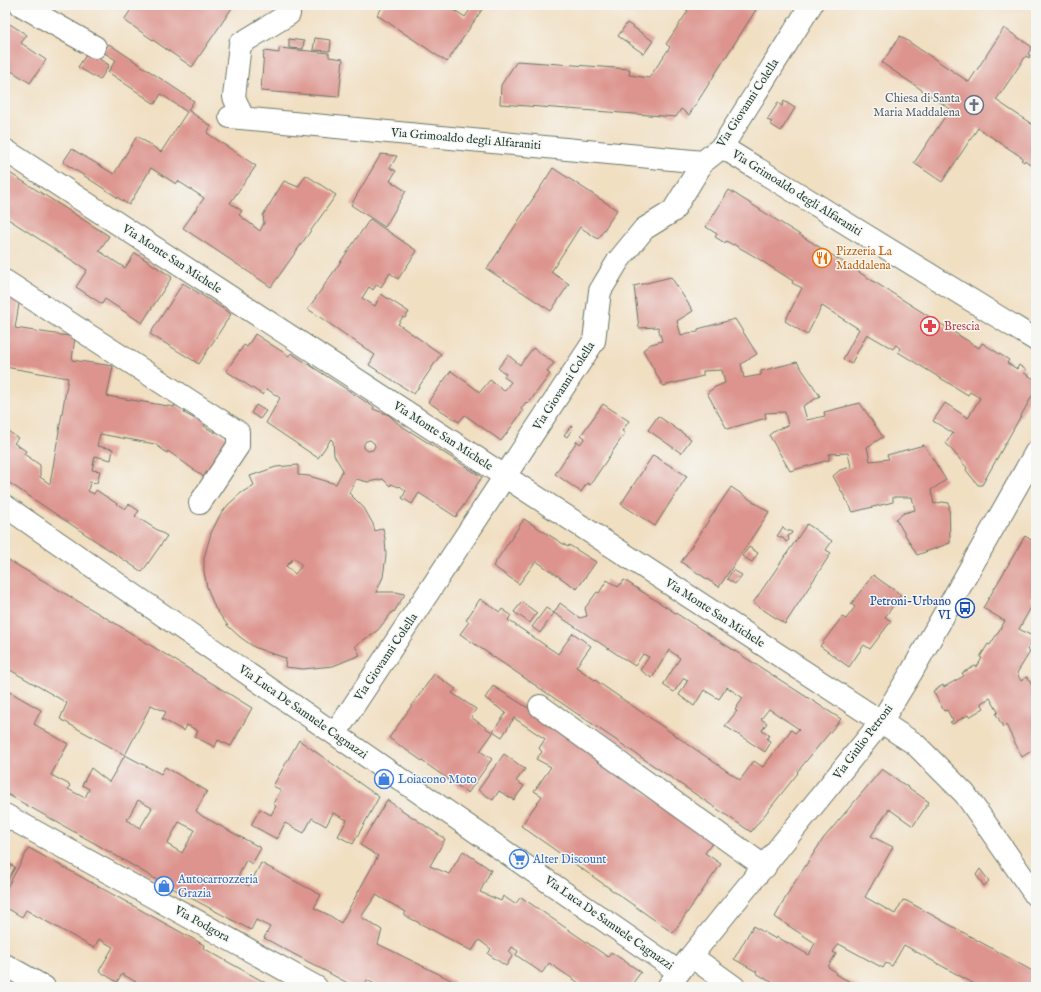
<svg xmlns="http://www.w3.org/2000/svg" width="1041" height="992" font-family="'IM FELL English',serif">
  <rect width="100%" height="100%" fill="#f6f6f2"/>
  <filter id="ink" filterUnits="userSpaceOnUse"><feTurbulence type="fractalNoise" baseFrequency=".025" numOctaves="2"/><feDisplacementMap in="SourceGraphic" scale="8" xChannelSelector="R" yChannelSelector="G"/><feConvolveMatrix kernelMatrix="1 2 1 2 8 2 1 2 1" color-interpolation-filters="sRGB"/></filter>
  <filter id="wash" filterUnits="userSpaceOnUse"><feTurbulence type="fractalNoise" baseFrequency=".012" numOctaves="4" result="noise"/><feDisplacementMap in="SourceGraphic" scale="16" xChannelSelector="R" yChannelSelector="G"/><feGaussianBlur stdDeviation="0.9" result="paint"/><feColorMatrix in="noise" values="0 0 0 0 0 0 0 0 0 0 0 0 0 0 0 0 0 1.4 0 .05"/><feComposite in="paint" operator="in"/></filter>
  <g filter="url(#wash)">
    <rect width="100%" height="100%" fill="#f1dfc2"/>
    <g id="blocks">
      <path fill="#dd948e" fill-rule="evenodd" d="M134,5H234L192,67L124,20Z
        M384,5H447L465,17L473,5H485L447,62L377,15Z
        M535,5H545L542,9Z
        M680,5H759L689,115L681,109L676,117L500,104L501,85L517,61L630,69L629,75L649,78L670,47L666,44L688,11Z
        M5,21L27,35L21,43L46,60L30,83L5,67Z
        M627,23L653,41L644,54L618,36Z
        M1004,28L1032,47L1028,54L1030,55L1029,58L1026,56L996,100L1036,127V170L1025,160L1024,162L1021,160L1023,158L978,128L942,182L914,163L950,109L882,63L900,36L969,82Z
        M315,38L331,40L330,51L313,50Z
        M289,39L304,41L303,49L289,48Z
        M109,44L194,101L188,110L211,126L207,133L256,166L230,203L242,211L239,215L260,231L264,223L263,215L284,181L298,187L306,175L336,195L271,287L183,228L204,198L178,181L176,184L151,168L129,205L63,162L72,149L114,174L137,136L161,152L187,112L161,94L155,104L108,72L116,60L103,52Z
        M279,48L329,53V57L343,59L339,97L261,91L264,51L279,53Z
        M88,52L109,65L100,80L78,67Z
        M784,101L795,108L781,131L770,124L772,122L767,120L778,103L782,106Z
        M381,154L397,156L390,168L396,171L390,181L406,191L385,227L351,205Z
        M553,168L617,210L598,239L580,227L551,272L569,284L551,311L487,269Z
        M5,170L109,236L99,251L125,268L135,253L172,277L142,323L105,299L102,304L76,287L87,270L5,217Z
        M729,190L979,348L982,343L1009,360L1007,363L1017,369L1019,365L1026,370L1024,373L1034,379L1036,375V389L982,485H978L966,470L967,468L946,443L953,433L933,421L945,403L968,418L980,398L970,392L968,395L898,352L900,348L896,345L893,349L867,334L851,364L843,359L859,329L822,306L807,335L785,321L802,288L792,283L793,281L754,256L733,244V245L726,241L725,243L715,237L717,234L706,227Z
        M370,219L417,251L398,279L390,273L381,287L377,284L373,290L369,287L362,298L375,306L381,294L409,312L405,318L403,317L398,324L441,354L414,394L369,365L375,355L308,309Z
        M671,277L693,311L677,321L681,335L688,333L698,332V329L735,319L757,354L741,364L744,378L761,375V371L797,362L820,396L803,406L807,420L825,416L824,412L860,403L883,437L867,447L870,461L889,459L887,455L924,445L946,480L931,490L934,504L942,502L949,503L950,543L917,555L896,519L904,513L915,510L912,497H893V502L853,512L833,476L840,470L851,467L848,453L829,454V460L790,471L769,435L777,429L788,426L785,412L765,413L766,418L727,429L707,393L715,387L725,383L722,370L703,371V376L663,386L643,350L651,344L662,341L658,327L639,328L634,286Z
        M183,283L231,314L199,364L150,334Z
        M5,295L20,298L15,328L75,337L72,360L113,366L107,396L174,407L175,405L178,406L185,411L184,413L195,419L197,415L207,422L204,426L215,433L216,431L230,440L204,477L168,451L167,453L155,444L100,434L97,446L113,449L111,460L95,456L92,470L100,471L97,483L90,482L88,491L94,494L96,490L125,509L129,504L139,511L135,516L167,536L142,572L5,480V429L18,438L14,443L26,451L24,454L40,465V477L50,484L68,378L5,367Z
        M255,334L289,356L291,353L374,407L373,409L389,415L400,425L482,477L456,517L419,493L412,504L402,498L406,491L400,486L399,487L391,484L390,486L383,479L368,482L356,479L349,493L364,508L373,524L375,531L383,528L385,539L386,555L384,570L383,577L376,592H396L405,594L394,612L393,611L378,630L355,646L360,655L333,666L303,669L285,667L286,658L267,652L254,647L240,637L228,626L215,608L207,587L204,572V558L211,533L220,515L228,505L241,493L254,485L250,476L276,467L298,465V475L309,476L336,484L343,470L334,455L333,441L331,439L318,458L266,423L280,398L267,389L263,395L226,371L244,345L247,347ZM370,440L374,443L375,446L373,450L368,451L364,448V444L366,441ZM294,558L302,565L295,574L286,566Z
        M533,348L554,363L547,372L550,374L528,404L526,402L521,409L523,411L501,441L465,415L459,422L428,402L451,371L480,392L490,380L504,391L511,382L504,377L506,374L498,368L508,355L520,365Z
        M603,404L629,421L622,431L625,433L590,485L587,483L581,492L555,474L577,441L580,444L585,438L581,435Z
        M256,405L266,411L260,419L251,413Z
        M658,416L691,439L681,453L648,430Z
        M571,426L573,428L567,437L564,435Z
        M653,455L687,476L655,526L621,504Z
        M731,487L769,512L719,587L681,562Z
        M524,519L568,547L569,545L596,562L577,589L536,561L519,584L493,566Z
        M807,524L832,541L826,550L831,553L785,624L753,603Z
        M783,527L787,531H791L792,533L788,536L789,540L786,542L783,538H780L777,536Z
        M1025,536L1036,543V598L1032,596L1031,599L1034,602L1019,629L1034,637L1027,650L1030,652L1017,673L1021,681L1027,677L1034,689L1036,687V748L1022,757L1006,725L1003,727L996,714L998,712L990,698L981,703L984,708L969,717L968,715L952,724L950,722L953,721L947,710L944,711L933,691L943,685L944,687L964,676L962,673L975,666L977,667L982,658L980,657L988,644L990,645L1005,621L983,608Z
        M749,547L758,553L752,562L742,556Z
        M5,558L113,622L252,708L231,746L218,740L215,747L195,737L198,731L187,725L184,731L162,719L166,712L151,705L125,755L60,719L67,703L5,667Z
        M733,570L742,575L735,584L727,579Z
        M873,575L901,595L885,617L891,621L870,649L864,645L849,667L820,646L842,617L846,619L855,607L851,604Z
        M607,580L618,587L624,580L841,719L797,772L798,773L751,832L460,634L469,622L466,620L480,599L500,612L502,609L511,615L508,620L558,654L573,633L591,646L576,667L740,780L754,761L763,767L791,730L795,733L799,729L769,709L761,719L767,723L762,730L769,735L767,739L771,742L765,752L725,726L737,711L735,710L743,698L727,687L719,699L704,690L694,706L679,695L688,680L684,678L674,692L663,685L680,658L669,650L652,678L640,670L649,657L643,654L635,666L554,613L560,603L580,618L587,616L585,608L597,592L599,593Z
        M522,602L537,613L530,623L514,612Z
        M546,608L554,613L540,633L532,627Z
        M434,674L456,689L452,693L476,709L471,717L493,733L480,751L492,759L468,793L389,738Z
        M493,686L533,711L713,842L705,853L721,864L673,933L521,826L542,796L534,791L551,767L536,759L542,752L539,748L545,739L514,718L502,737L493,731L506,713L485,698Z
        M10,692L41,710L34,724L68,744L51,775L70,785L68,789L85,798L89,789L82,785L91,768L109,782L125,755L161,774L165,767L207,791L196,811L202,816L261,848L252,864L246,860L237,879L249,886L261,863L321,895L314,908L329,915L341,923L378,856L360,845L387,800L445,839L430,866L449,874L463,851L491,870L480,892L501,901L503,896L515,904L521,897L608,957L611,952L641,972L630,987H585L549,963L542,973L516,955L518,951L512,947L509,952L513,955L506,966L488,954L491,949L479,940L472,951L404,915L406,912L376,895L361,917L382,930L378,944L455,982L453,987H380L367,980L364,987H355L264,938L270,927L256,920L251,930L157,880L103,848L5,793V700ZM138,800L152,808L140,828L127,820ZM179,822L195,830L182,853L167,844Z
        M299,740L379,797L353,844L338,836L347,820L333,813L326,826L312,818L304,833L285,823L277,839L251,825L260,809L271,815L276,806L273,804L281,790L273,786Z
        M504,754L525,769L516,781L524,786L514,800L499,791L493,800L478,790Z
        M882,769L929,802L913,826L889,809L871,836L893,847L865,897L895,914L903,900L907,901L1036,973V987H980L904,945L892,966L886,963L883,968L839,944L833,952L836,954L828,967L836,972L835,974L860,987H780L756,973L757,972L734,959L753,926L776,939L777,937L809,955L815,943L775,917L791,888L823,839Z
        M29,848L204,945L203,948L273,987H133L136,982L122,974L117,982L99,971L113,947L99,939L94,948L26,910L22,917L5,907V891Z
        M5,862L15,867L5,885Z
        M980,869L989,881L984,886L976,875Z"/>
    </g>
  </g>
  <g filter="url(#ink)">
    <use href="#blocks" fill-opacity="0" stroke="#687666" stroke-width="1"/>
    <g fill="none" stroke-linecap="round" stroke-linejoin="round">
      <g stroke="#687666" stroke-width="24">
        <path id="minor" d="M21,5L95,47
          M230,117L703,162
          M243,118L234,97L240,44L289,14
          M722,147L1036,340
          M5,150L915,744L965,794L1036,896
          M5,281L238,432V446L200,503
          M5,506L679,972
          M540,706L765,867
          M335,734L594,341L600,291L618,261L644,229L673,211L703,162L722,147L811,5
          M5,815L316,987
          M691,956L734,987
          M5,965L44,987
          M668,987L691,956L881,722L911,673L1036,452"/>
      </g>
      <use href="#minor" stroke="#fff" stroke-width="22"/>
    </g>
  </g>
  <defs>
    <g id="church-ring" transform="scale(1)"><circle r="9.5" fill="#f6f6f2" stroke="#6b7280" stroke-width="1.5"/><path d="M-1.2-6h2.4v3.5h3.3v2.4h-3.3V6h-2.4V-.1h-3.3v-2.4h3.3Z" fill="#6b7280"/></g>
    <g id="restaurant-ring" transform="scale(1)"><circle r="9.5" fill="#f6f6f2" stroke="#e8710a" stroke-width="1.5"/><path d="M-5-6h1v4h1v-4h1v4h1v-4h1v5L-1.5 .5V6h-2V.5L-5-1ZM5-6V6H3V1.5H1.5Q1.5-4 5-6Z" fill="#e8710a"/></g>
    <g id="pharmacy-ring" transform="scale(1)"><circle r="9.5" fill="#f6f6f2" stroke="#e0444e" stroke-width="1.5"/><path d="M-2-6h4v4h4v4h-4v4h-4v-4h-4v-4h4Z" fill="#e0444e"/></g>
    <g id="bus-ring" transform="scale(1)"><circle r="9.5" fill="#f6f6f2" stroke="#1a4fb4" stroke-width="1.5"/><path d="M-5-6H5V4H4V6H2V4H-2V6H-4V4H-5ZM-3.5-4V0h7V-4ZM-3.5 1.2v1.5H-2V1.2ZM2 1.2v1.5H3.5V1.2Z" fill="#1a4fb4"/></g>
    <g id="shop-ring" transform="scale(1)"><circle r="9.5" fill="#f6f6f2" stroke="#3f7fe0" stroke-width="1.5"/><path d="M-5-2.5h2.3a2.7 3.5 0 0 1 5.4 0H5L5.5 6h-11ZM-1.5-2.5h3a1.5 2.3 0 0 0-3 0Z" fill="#3f7fe0"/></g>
    <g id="supermarket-ring" transform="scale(1)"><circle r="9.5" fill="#f6f6f2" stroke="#3f7fe0" stroke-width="1.5"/><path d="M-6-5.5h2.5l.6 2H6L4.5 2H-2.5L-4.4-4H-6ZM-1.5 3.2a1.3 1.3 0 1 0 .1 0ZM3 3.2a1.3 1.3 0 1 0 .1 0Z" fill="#3f7fe0"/></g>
  </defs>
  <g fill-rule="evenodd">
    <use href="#church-ring" x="974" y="105"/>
    <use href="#restaurant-ring" x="822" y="258"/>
    <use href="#pharmacy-ring" x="930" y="326"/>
    <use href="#bus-ring" x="965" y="608"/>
    <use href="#shop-ring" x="384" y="779"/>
    <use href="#supermarket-ring" x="519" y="859"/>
    <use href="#shop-ring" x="164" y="886"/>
  </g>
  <g text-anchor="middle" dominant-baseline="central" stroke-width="3" stroke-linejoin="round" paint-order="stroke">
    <g font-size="12" fill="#5b616d" stroke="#f6f6f2" text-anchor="end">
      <text x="960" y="98">Chiesa di Santa<tspan x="960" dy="14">Maria Maddalena</tspan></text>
    </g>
    <g font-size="12" fill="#1f3d34" stroke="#f6f6f2">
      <text transform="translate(748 103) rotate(-57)">Via Giovanni Colella</text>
      <text transform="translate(466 139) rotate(5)">Via Grimoaldo degli Alfaraniti</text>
      <text transform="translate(797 193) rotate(32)">Via Grimoaldo degli Alfaraniti</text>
      <text transform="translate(172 259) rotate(33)">Via Monte San Michele</text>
      <text transform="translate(564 386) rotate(-57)">Via Giovanni Colella</text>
      <text transform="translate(443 436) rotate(33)">Via Monte San Michele</text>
      <text transform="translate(715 613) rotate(33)">Via Monte San Michele</text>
      <text transform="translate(386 657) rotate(-56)">Via Giovanni Colella</text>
      <text transform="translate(303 712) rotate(35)">Via Luca De Samuele Cagnazzi</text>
      <text transform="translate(863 742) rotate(-53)">Via Giulio Petroni</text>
      <text transform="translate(609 923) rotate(35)">Via Luca De Samuele Cagnazzi</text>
      <text transform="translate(202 924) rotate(29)">Via Podgora</text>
    </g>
    <g font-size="12" fill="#c56008" stroke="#f6f6f2" text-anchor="start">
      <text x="836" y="251">Pizzeria La<tspan x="836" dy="14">Maddalena</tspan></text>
    </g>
    <g font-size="12" fill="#be3a42" stroke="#f6f6f2" text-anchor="start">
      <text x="944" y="326">Brescia</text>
    </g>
    <g font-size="12" fill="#164399" stroke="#f6f6f2" text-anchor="end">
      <text x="951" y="601">Petroni-Urbano<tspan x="951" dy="14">VI</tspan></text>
    </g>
    <g font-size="12" fill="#366cbe" stroke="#f6f6f2" text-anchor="start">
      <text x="398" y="779">Loiacono Moto</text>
      <text x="533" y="859">Alter Discount</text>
      <text x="178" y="879">Autocarrozzeria<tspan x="178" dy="14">Grazia</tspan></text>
    </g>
  </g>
  <rect width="1041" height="992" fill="none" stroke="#f6f6f2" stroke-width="20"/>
</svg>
